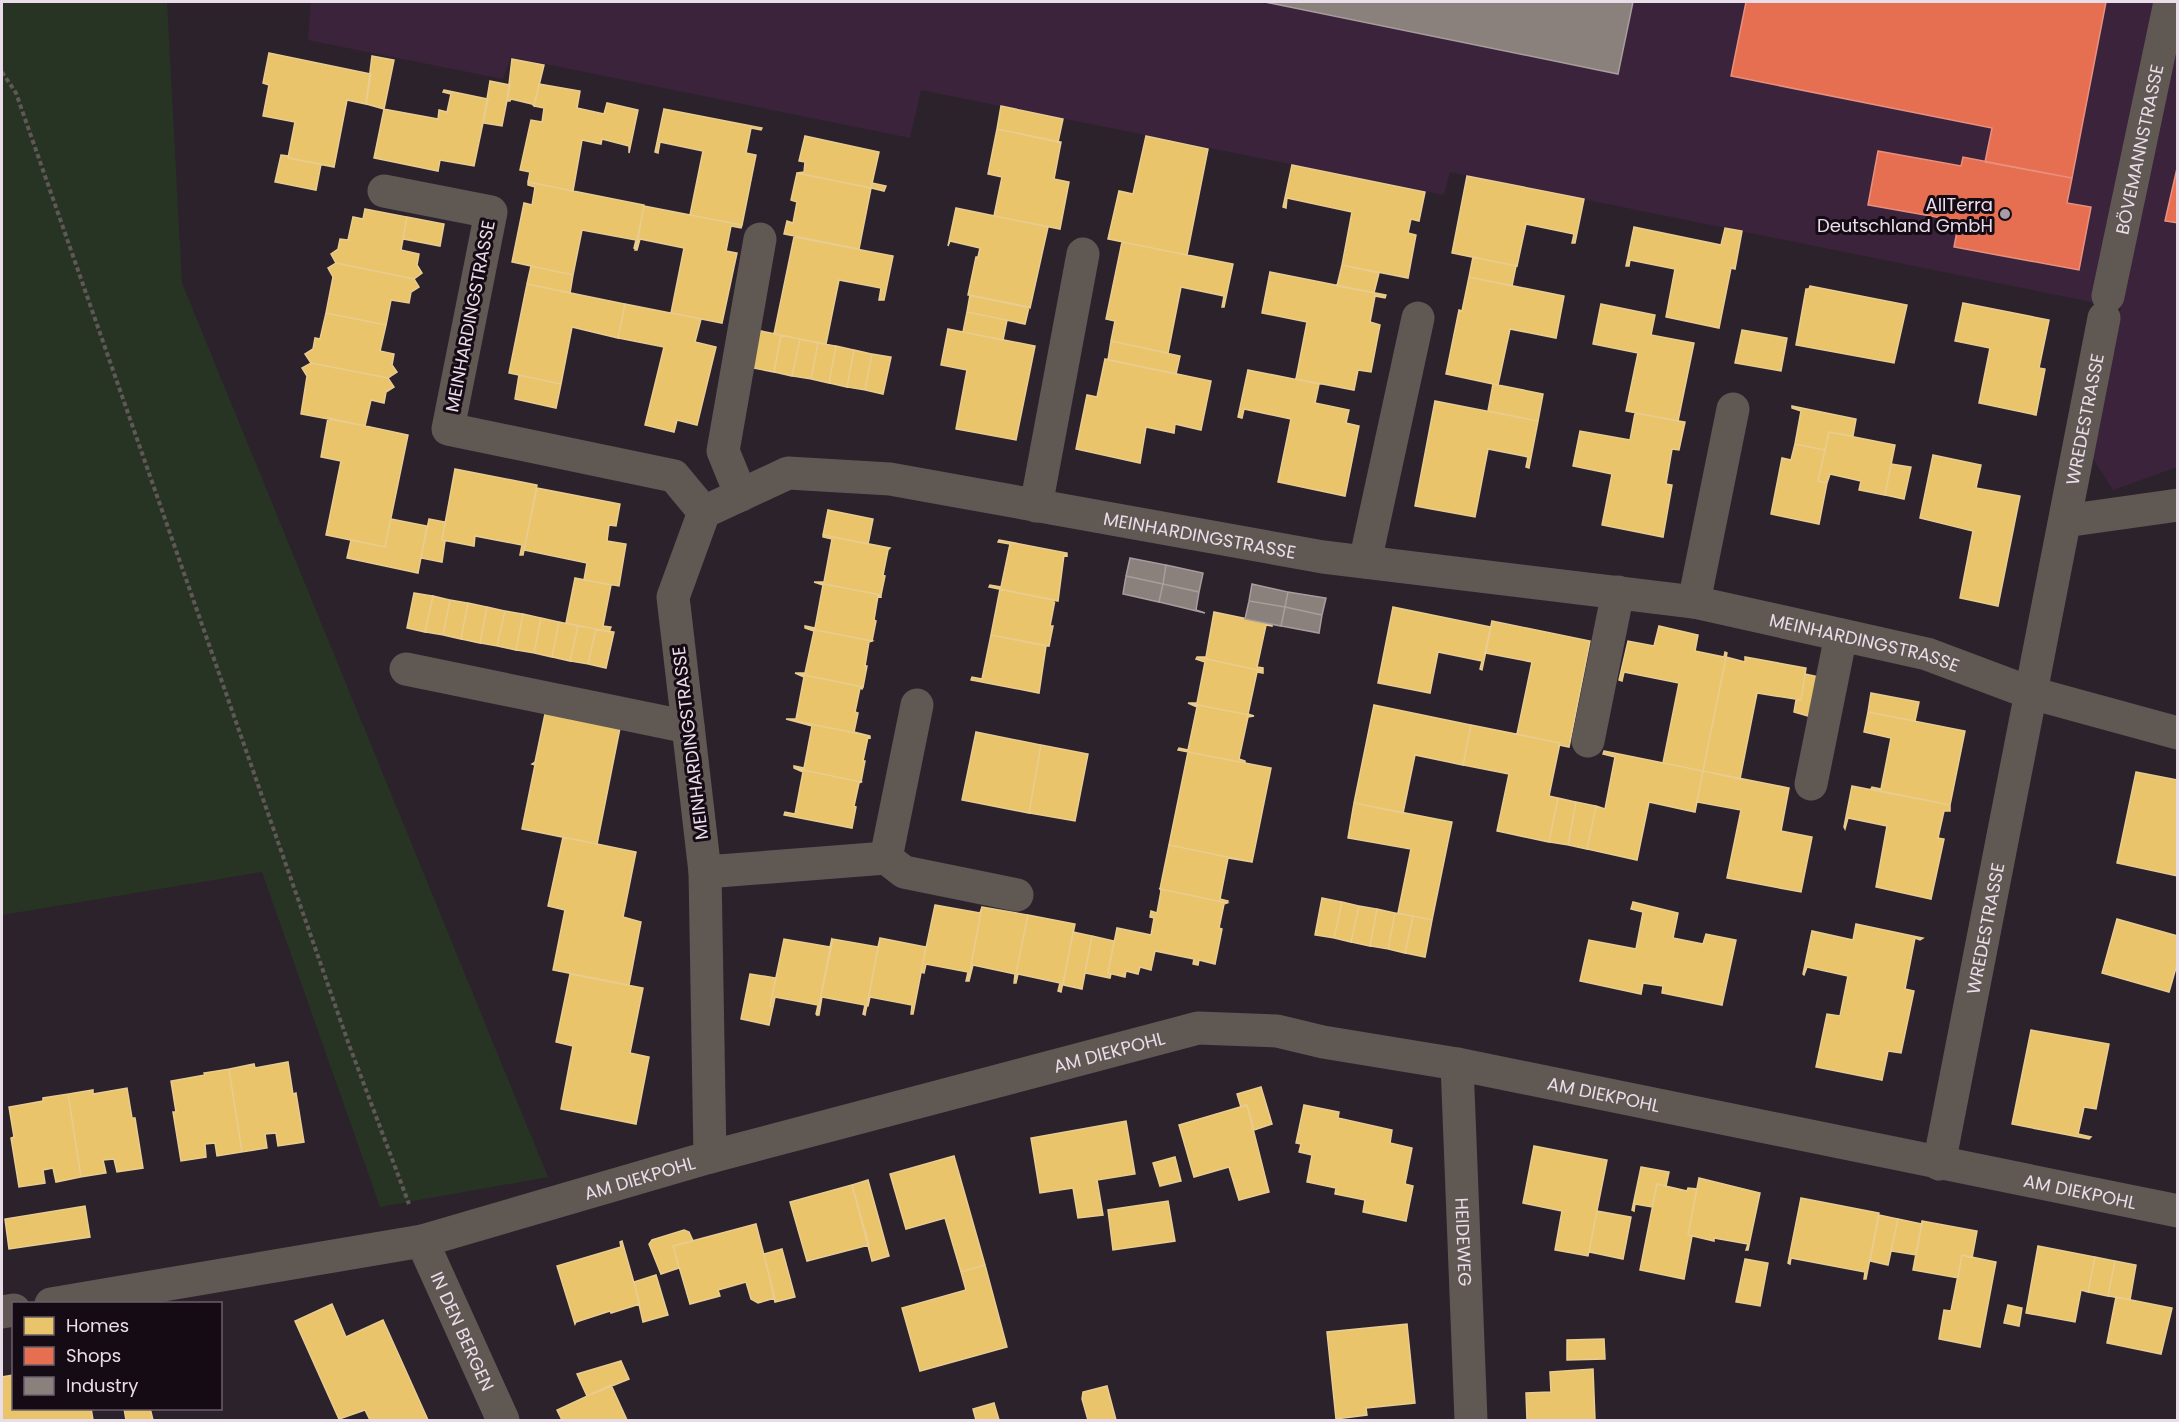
<svg xmlns="http://www.w3.org/2000/svg" width="2179" height="1422" font-family="Poppins,sans-serif">
  <rect width="100%" height="100%" fill="#2c222c"/>
  <path fill="#3b243b" d="M311,2H2177V467L2113,490L2090,454L2121,308L1450,172L1444,195L921,90L910,138L511,57L503,79L308,40Z"/>
  <path fill="#273424" d="M2,2H167L182,283L548,1177L380,1207L262,872L2,915Z"/>
  <path fill="#e9c46a" stroke="#e9cc90" stroke-width="1.5" d="M269,53L371,74L366,104L347,100L334,167L288,158L295,122L263,116L269,85L263,83Z
    M372,56L394,60L384,109L366,104Z
    M512,59L544,65L534,106L532,104L511,99L510,101H507Z
    M490,81L510,85L502,126L483,123Z
    M539,84L580,91L577,108L604,114L607,103L638,110L629,153V146L602,139L601,144L582,140L573,191L528,182L530,172L520,170L531,120L542,122L544,108L534,106Z
    M444,90L488,99L474,166L440,160L438,171L374,158L384,109L438,119L439,110L447,112L451,94L443,92Z
    M1001,106L1063,119L1058,142L997,129Z
    M664,109L762,128L761,130L751,128L746,153L756,155L742,225L690,215L703,151L660,142L658,153L655,152Z
    M997,129L1061,142L1054,179L1069,182L1060,229L994,216L1002,177L988,174Z
    M805,136L879,152L871,188L797,173L804,172L805,162L799,161Z
    M1146,136L1208,149L1187,255L1108,239L1119,191L1133,194Z
    M281,155L289,156L288,158L321,164L316,190L275,182Z
    M1292,165L1425,192L1419,221L1411,219L1408,233L1416,235L1408,278L1342,265L1352,212L1287,198L1286,208L1283,207Z
    M797,173L871,188L859,249L784,234L787,221L793,223L797,202L791,200Z
    M1467,176L1584,199L1575,243H1572L1574,234L1526,224L1517,266L1452,253Z
    M528,182L644,205L636,249L634,248L636,240L582,230L573,275L512,262L524,203L532,205L535,187L528,185Z
    M872,183L886,186L884,191L871,188Z
    M644,206L742,225L741,228L731,226L726,251L737,253L722,323L671,313L684,248L640,239L637,250H635Z
    M956,208L1048,227L1030,308L968,295L976,257H978L980,248L950,241L948,246Z
    M365,209L407,217L401,250L419,254L417,265L422,273L414,279L336,263L331,254L338,249L340,239L348,240L353,217L363,219Z
    M407,217L444,224L440,246L403,239Z
    M1634,227L1721,245L1725,228L1742,231L1735,269L1731,268L1719,328L1666,317L1675,269L1630,260L1629,266H1626Z
    M794,237L893,256L884,300H879L881,288L839,280L826,344L774,334Z
    M1122,242L1233,264L1224,307H1222L1224,296L1181,287L1168,353L1111,341L1115,321L1106,319Z
    M1473,257L1516,266L1512,286L1469,277Z
    M336,263L414,279L419,287L411,292L409,303L391,300L386,325L326,313L333,277L328,268Z
    M1342,265L1379,273L1374,293L1337,286Z
    M531,266L573,275L570,293L527,284Z
    M1270,272L1386,295L1385,298L1375,296L1370,322L1380,325L1371,372L1358,370L1354,390L1296,379L1307,322L1262,313Z
    M1469,277L1564,296L1556,338L1510,329L1498,385L1446,374L1459,310L1462,311Z
    M527,284L625,304L618,338L572,327L561,384L509,373Z
    M1810,286L1907,305L1894,363L1796,345L1806,289H1809Z
    M970,295L1029,307L1025,324L967,312Z
    M1963,303L2049,320L2039,368L2045,369L2036,415L1979,403L1990,348L1955,341Z
    M625,304L701,319L695,342L716,347L697,425L677,420L674,432L645,425L664,347L618,338Z
    M1601,304L1655,315L1651,335L1694,343L1678,421L1626,411L1638,353L1593,344Z
    M967,312L1007,320L1003,340L963,332Z
    M326,313L386,325L380,351L394,354L392,365L397,372L388,378L311,363L305,354L313,349L315,338L320,339Z
    M948,329L1035,346L1016,440L956,429L967,370L941,365Z
    M756,330L781,335L774,372L748,367Z
    M1742,330L1787,338L1781,371L1735,363Z
    M781,335L800,339L792,376L774,372Z
    M800,339L818,343L811,379L792,376Z
    M1111,341L1180,356L1176,374L1108,360Z
    M818,343L836,346L829,383L811,379Z
    M836,346L854,350L847,387L829,383Z
    M854,350L872,354L865,390L847,387Z
    M872,354L891,357L883,394L865,390Z
    M1105,359L1211,381L1201,430L1175,424L1174,433L1146,427L1140,463L1076,449L1087,395L1097,397Z
    M311,363L388,378L394,387L386,392L384,403L371,400L365,426L301,414L307,376L302,368Z
    M1248,370L1319,384L1315,403L1349,410L1346,423L1359,426L1345,496L1278,482L1291,419L1244,409L1242,418L1238,417Z
    M519,375L561,384L556,408L515,399Z
    M1493,384L1543,394L1538,421L1488,411Z
    M1435,401L1538,421L1529,468L1526,467L1528,457L1488,449L1475,517L1415,506Z
    M1792,406L1856,419L1853,436L1829,432L1825,450L1795,444L1801,411L1792,408Z
    M1635,413L1685,422L1679,450L1672,449L1666,484L1672,485L1663,537L1602,525L1612,474L1573,466L1580,431L1630,440Z
    M328,418L408,435L385,547L326,535L341,461L321,457Z
    M1829,432L1895,445L1885,495L1859,490L1861,481L1830,474L1827,483L1818,481Z
    M1795,444L1825,450L1818,481L1827,483L1819,524L1771,514L1782,458L1791,460Z
    M1933,455L1981,465L1976,488L2020,496L1998,606L1960,598L1973,531L1920,518Z
    M1891,464L1911,467L1904,499L1885,495Z
    M455,469L537,485L523,555H520L522,545L475,536L474,546L442,540Z
    M537,488L620,504L616,526L609,525L607,541L626,544L619,586L584,580L587,563L524,550Z
    M828,510L873,519L868,544L823,535Z
    M391,519L427,526L418,573L347,558L351,540L385,547Z
    M429,519L445,522L442,540L445,541L442,562L421,558Z
    M823,535L890,548L888,550L883,575L885,576L881,595L814,582H824L832,539L823,537Z
    M999,540L1067,553V556L1064,555L1058,601L989,587L990,585L1001,587L1010,544L998,542Z
    M575,578L611,585L603,626L611,627L609,632L566,623Z
    M814,582L881,595V597L878,596L874,620L876,621L872,641L805,628V626L815,628L823,585Z
    M1000,589L1055,600L1050,626H1053L1049,646L991,635Z
    M414,593L433,596L425,632L407,628Z
    M433,596L450,600L443,635L425,632Z
    M450,600L468,603L461,639L443,635Z
    M468,603L487,607L480,643L461,639Z
    M487,607L505,611L497,646L480,643Z
    M1393,607L1491,627L1482,670L1480,669L1482,661L1438,652L1430,693L1378,683Z
    M505,611L523,614L516,650L497,646Z
    M1214,612L1272,624V626L1266,625L1257,667L1263,668V671L1197,657H1206Z
    M523,614L541,618L534,653L516,650Z
    M541,618L559,622L552,657L534,653Z
    M1492,621L1590,641L1569,747L1559,745L1560,743L1517,734L1532,662L1485,653Z
    M559,622L578,626L570,661L552,657Z
    M578,626L596,629L588,664L570,661Z
    M1659,626L1698,635L1695,651L1724,657L1725,652L1727,653L1703,771L1663,763L1679,683L1624,672L1622,681L1619,680L1628,641L1654,646Z
    M805,628L872,641L869,642L865,666H867L863,687L795,673H805L814,631Z
    M596,629L614,632L606,668L588,664Z
    M991,635L1046,646L1039,693L971,680L972,677L982,679Z
    M1197,657L1263,671V673L1257,672L1248,714L1254,716L1188,703H1197L1205,662L1196,659Z
    M1726,657L1745,662V657L1806,668L1801,700L1757,693L1740,779L1703,771Z
    M795,673L863,687L862,689L860,688L855,712L858,713L854,732L870,736L786,719H796L804,677Z
    M1805,674L1824,678L1815,718L1794,712L1796,700H1801Z
    M1871,693L1919,702L1915,721L1868,712Z
    M1188,703L1254,716L1248,717L1239,759L1245,761V763L1178,750L1179,748L1188,750L1197,707Z
    M1374,705L1471,725L1463,765L1415,755L1403,813L1354,803Z
    M546,709L621,723L597,844L522,829L535,765L532,764L535,762Z
    M1868,712L1965,731L1950,805L1871,789L1872,787L1881,789L1891,738L1864,732Z
    M786,719L870,736V738L868,737L863,761H865L861,782L794,768V766L804,768L812,726Z
    M1471,725L1560,743L1549,796L1558,798L1549,842L1497,831L1509,774L1463,765Z
    M976,732L1041,745L1029,813L962,800Z
    M1041,745L1088,754L1075,821L1029,813Z
    M1604,751L1703,771L1695,812L1649,802L1637,860L1587,849L1596,806L1605,809L1615,757L1603,754Z
    M1188,752L1271,768L1252,862L1169,845Z
    M794,768L861,782L859,783L854,806L856,807L852,828L784,815L785,812L795,814L803,772Z
    M1703,771L1789,788L1781,831L1812,837L1801,892L1727,878L1741,810L1697,802Z
    M2136,772L2178,780V876L2117,863Z
    M1852,786L1950,805V811H1944L1938,838L1944,839L1931,899L1876,887L1887,826L1848,818L1845,829L1844,827Z
    M1558,798L1576,802L1568,845L1549,842Z
    M1576,802L1596,806L1587,849L1568,845Z
    M1354,803L1452,822L1432,920L1398,913L1411,849L1348,838Z
    M563,837L636,852L623,917L641,922L629,985L553,970L565,910L548,906Z
    M1169,845L1252,862L1228,858L1220,899L1228,901L1227,903L1160,889Z
    M1160,889L1227,903L1224,904L1219,928L1222,929L1215,964L1199,960L1198,965L1193,964L1194,959L1155,951L1151,970L1140,967L1138,974L1126,971L1125,977L1108,973L1117,928L1151,935L1154,918L1150,917L1151,911L1157,913L1161,891Z
    M1322,898L1342,902L1334,938L1315,935Z
    M1342,902L1359,906L1351,942L1334,938Z
    M1633,902L1678,913L1673,938L1703,944L1706,934L1736,940L1722,1005L1662,993L1663,986L1643,983L1641,994L1580,981L1589,940L1636,949L1643,912L1631,909Z
    M935,905L980,913L982,907L968,981H966L968,972L926,964L924,973L921,972Z
    M1359,906L1377,909L1370,946L1351,942Z
    M982,907L1028,915L1014,983L1015,974L973,965L969,981H968Z
    M1377,909L1395,913L1388,949L1370,946Z
    M1395,913L1413,916L1405,953L1388,949Z
    M1028,915L1075,924L1061,992L1058,991L1060,983L1018,974L1016,983H1014Z
    M1413,916L1432,920L1425,957L1405,953Z
    M2117,919L2178,936V961L2169,992L2102,973Z
    M1856,924L1923,938L1920,940L1915,938L1905,989L1914,991L1901,1053L1888,1051L1882,1080L1816,1067L1827,1014L1840,1016L1848,976L1807,967L1804,975L1803,974L1812,931L1853,940Z
    M1073,932L1092,936L1082,989L1063,985Z
    M1092,936L1114,941L1108,973L1111,974L1110,978L1085,973Z
    M832,938L817,1015L816,1014L818,1005L775,997L773,1007L770,1006L784,939L830,947Z
    M880,938L926,947L913,1014H911L912,1005L870,997L868,1006H867Z
    M880,938L865,1015L863,1014L865,1005L822,997L819,1015H817L833,939L878,947Z
    M570,974L643,988L630,1053L649,1057L636,1124L561,1109L573,1046L556,1042Z
    M750,974L776,978L770,1006L773,1007L769,1025L741,1019Z
    M2031,1030L2109,1044L2096,1109L2084,1107L2078,1134L2091,1137L2089,1139L2012,1124Z
    M288,1062L293,1094L296,1093L304,1142L278,1146L276,1133L265,1134L267,1148L242,1152L229,1069L254,1064L255,1068Z
    M229,1069L242,1152L217,1156L215,1143L205,1144L206,1157L181,1161L173,1112H176L171,1081L205,1075L204,1073Z
    M1261,1087L1272,1124L1254,1130L1247,1105L1241,1107L1237,1094Z
    M127,1088L132,1118H135L143,1168L117,1172L114,1159L103,1160L106,1173L81,1177L68,1094L93,1090V1094Z
    M68,1094L81,1177L56,1182L53,1168L43,1170L45,1183L19,1187L11,1138L14,1137L9,1107L43,1101V1098Z
    M1247,1105L1269,1192L1239,1200L1229,1167L1194,1177L1179,1125Z
    M1304,1105L1339,1112L1338,1118L1392,1130L1390,1143L1412,1148L1405,1184L1413,1186L1406,1221L1363,1212L1365,1200L1335,1194L1336,1188L1307,1182L1312,1155L1299,1152L1301,1144L1296,1143Z
    M1126,1121L1135,1174L1097,1180L1103,1215L1078,1218L1073,1188L1040,1193L1031,1138Z
    M1534,1146L1607,1160L1588,1256L1555,1250L1562,1211L1523,1203Z
    M954,1156L985,1265L961,1272L945,1218L906,1229L890,1174Z
    M1175,1157L1181,1181L1160,1186L1153,1163Z
    M1641,1167L1669,1172L1666,1186L1657,1184L1652,1207L1635,1204L1634,1211L1632,1210Z
    M1699,1178L1760,1193L1748,1250H1746L1748,1244L1714,1238V1241L1688,1235Z
    M868,1180L889,1256L872,1261L852,1185Z
    M1657,1184L1687,1191L1688,1188L1697,1189L1688,1235L1692,1236L1684,1279L1640,1270Z
    M852,1185L869,1245L807,1261L790,1202Z
    M1801,1198L1879,1213L1866,1279H1864L1865,1272L1791,1258L1790,1264L1788,1263Z
    M1168,1201L1175,1241L1113,1250L1108,1210Z
    M85,1206L90,1237L9,1249L5,1219Z
    M1597,1211L1631,1217L1623,1259L1589,1252Z
    M1879,1215L1898,1219L1888,1265L1870,1261Z
    M1898,1219L1922,1224L1916,1255L1891,1251Z
    M1922,1221L1977,1231L1972,1258L1962,1255L1958,1278L1913,1270Z
    M756,1224L775,1298L758,1303L751,1299L746,1282L718,1290L720,1296L690,1304L673,1246Z
    M684,1230L689,1232L693,1241L673,1246L679,1268L661,1274L649,1244L652,1240Z
    M622,1241L640,1304L611,1313L610,1311L576,1322L575,1324L557,1266L621,1247L620,1242Z
    M2038,1246L2095,1257L2088,1292L2081,1290L2075,1322L2026,1313Z
    M782,1249L795,1297L775,1302L764,1254Z
    M1962,1255L1996,1262L1980,1347L1939,1339L1944,1310L1951,1311Z
    M2095,1257L2115,1261L2108,1296L2088,1292Z
    M1745,1259L1768,1263L1760,1306L1736,1302Z
    M2115,1261L2136,1265L2130,1300L2108,1296Z
    M985,1265L1007,1347L920,1371L902,1308L966,1290L961,1272Z
    M656,1275L668,1315L643,1322L634,1282Z
    M2116,1297L2172,1308L2161,1354L2107,1343Z
    M332,1304L346,1337L383,1320L428,1420H370L365,1410L339,1419L295,1321Z
    M2008,1305L2022,1308L2019,1326L2004,1323Z
    M1407,1324L1415,1403L1366,1408L1367,1415L1336,1419L1327,1332Z
    M1604,1339L1605,1359L1567,1360V1340Z
    M621,1361L629,1379L587,1396L577,1374Z
    M1593,1369L1595,1420H1527L1526,1393L1551,1392L1550,1372Z
    M14,1375V1408H91L93,1420H2V1377Z
    M611,1385L627,1420H562L557,1410Z
    M1107,1386L1116,1420H1088L1082,1399L1083,1392Z
    M994,1403L999,1420H976L973,1409Z
    M124,1408H150L153,1420H126Z"/>
  <path fill="#e76f51" stroke="#e8907f" stroke-width="1.5" d="M1746,2H2106L2072,178L1985,162L1992,128L1731,76Z
    M1878,151L1961,166L1963,157L2072,178L2067,203L2091,207L2079,270L1954,247L1959,221L1868,205Z
    M2178,164V223L2165,221Z"/>
  <path fill="#8a817c" stroke="#a79d9d" stroke-width="1.5" d="M1265,2H1633L1618,74Z
    M1130,558L1166,565L1163,584L1126,576Z
    M1166,565L1203,573L1199,592L1163,584Z
    M1126,576L1163,584L1159,602L1123,594Z
    M1163,584L1199,592L1196,610L1205,613L1159,602Z
    M1252,584L1288,592L1285,607L1249,601Z
    M1288,592L1326,598L1322,615L1285,607Z
    M1249,601L1285,607L1281,626L1245,619Z
    M1285,607L1322,615L1319,633L1281,626Z"/>
  <g fill="none" stroke-linecap="round" stroke-linejoin="round">
    <path stroke="#5f5857" stroke-width="4" stroke-dasharray="4.5 3" stroke-linecap="butt" d="M2,72L16,93L348,1042L409,1204"/>
    <g stroke="#5f5853" stroke-width="33">
      <path d="M384,191L491,212L448,429L674,476L704,512"/>
      <path id="s1" d="M2108,296L2170,2"/>
      <path d="M741,495L723,451L760,239"/>
      <path d="M1036,506L1083,254"/>
      <path d="M2065,521L2178,505"/>
      <path d="M1365,562L1418,318"/>
      <path d="M1694,602L1733,409"/>
      <path d="M406,669L688,727"/>
      <path d="M1588,741L1618,592"/>
      <path d="M1811,784L1841,635"/>
      <path d="M886,858L904,872L1017,895"/>
      <path d="M705,872L886,858L917,705"/>
      <path id="s2" d="M1457,1064L1471,1420"/>
      <path id="s3" d="M710,1157L705,872L673,597L704,512L788,473L890,479L1323,557L1694,602L1927,654L2031,693L2178,733"/>
      <path id="s4" d="M1939,1164L2104,318"/>
      <path id="s5" d="M422,1241L503,1420"/>
      <path id="s6" d="M51,1304L422,1241L710,1157L1198,1028L1277,1031L1323,1042L1457,1064L2178,1211"/>
      <path d="M2,1312L14,1310"/>
    </g>
  </g>
  <circle fill="#a89ca8" stroke="#140b14" stroke-width="2" cx="2005" cy="214" r="6"/>
  <g text-anchor="middle" dominant-baseline="central" stroke-width="6" stroke-linejoin="round" paint-order="stroke">
    <g font-size="18" fill="#eaddea" stroke="#140b14">
      <text stroke="none"><textPath href="#s1" startOffset="150">BÖVEMANNSTRASSE</textPath></text>
      <text transform="translate(470 316) rotate(-79)">MEINHARDINGSTRASSE</text>
      <text stroke="none"><textPath href="#s4" startOffset="759">WREDESTRASSE</textPath></text>
      <text stroke="none"><textPath href="#s3" startOffset="1162">MEINHARDINGSTRASSE</textPath></text>
      <text stroke="none"><textPath href="#s3" startOffset="1836">MEINHARDINGSTRASSE</textPath></text>
      <text transform="translate(690 743) rotate(-97)">MEINHARDINGSTRASSE</text>
      <text stroke="none"><textPath href="#s4" startOffset="240">WREDESTRASSE</textPath></text>
      <text stroke="none"><textPath href="#s6" startOffset="1089">AM DIEKPOHL</textPath></text>
      <text stroke="none"><textPath href="#s6" startOffset="1593">AM DIEKPOHL</textPath></text>
      <text stroke="none"><textPath href="#s6" startOffset="603">AM DIEKPOHL</textPath></text>
      <text stroke="none"><textPath href="#s6" startOffset="2079">AM DIEKPOHL</textPath></text>
      <text stroke="none"><textPath href="#s2" startOffset="178">HEIDEWEG</textPath></text>
      <text stroke="none"><textPath href="#s5" startOffset="99">IN DEN BERGEN</textPath></text>
    </g>
    <g font-size="18" fill="#eaddea" stroke="#140b14" text-anchor="end">
      <text x="1993" y="204">AllTerra<tspan x="1993" dy="21">Deutschland GmbH</tspan></text>
    </g>
  </g>
  <rect width="2179" height="1422" fill="none" stroke="#eaddea" stroke-width="6"/>
  <rect x="12" y="1302" width="210" height="108" fill="#140b14" stroke="#6a5f6a" stroke-width="1.5"/>
  <rect x="24" y="1317" width="30" height="18" fill="#e9c46a" stroke="#6a5f6a" stroke-width="1.5"/>
  <text x="66" y="1332" font-size="18" fill="#eaddea">Homes</text>
  <rect x="24" y="1347" width="30" height="18" fill="#e76f51" stroke="#6a5f6a" stroke-width="1.5"/>
  <text x="66" y="1362" font-size="18" fill="#eaddea">Shops</text>
  <rect x="24" y="1377" width="30" height="18" fill="#8a817c" stroke="#6a5f6a" stroke-width="1.5"/>
  <text x="66" y="1392" font-size="18" fill="#eaddea">Industry</text>
</svg>
